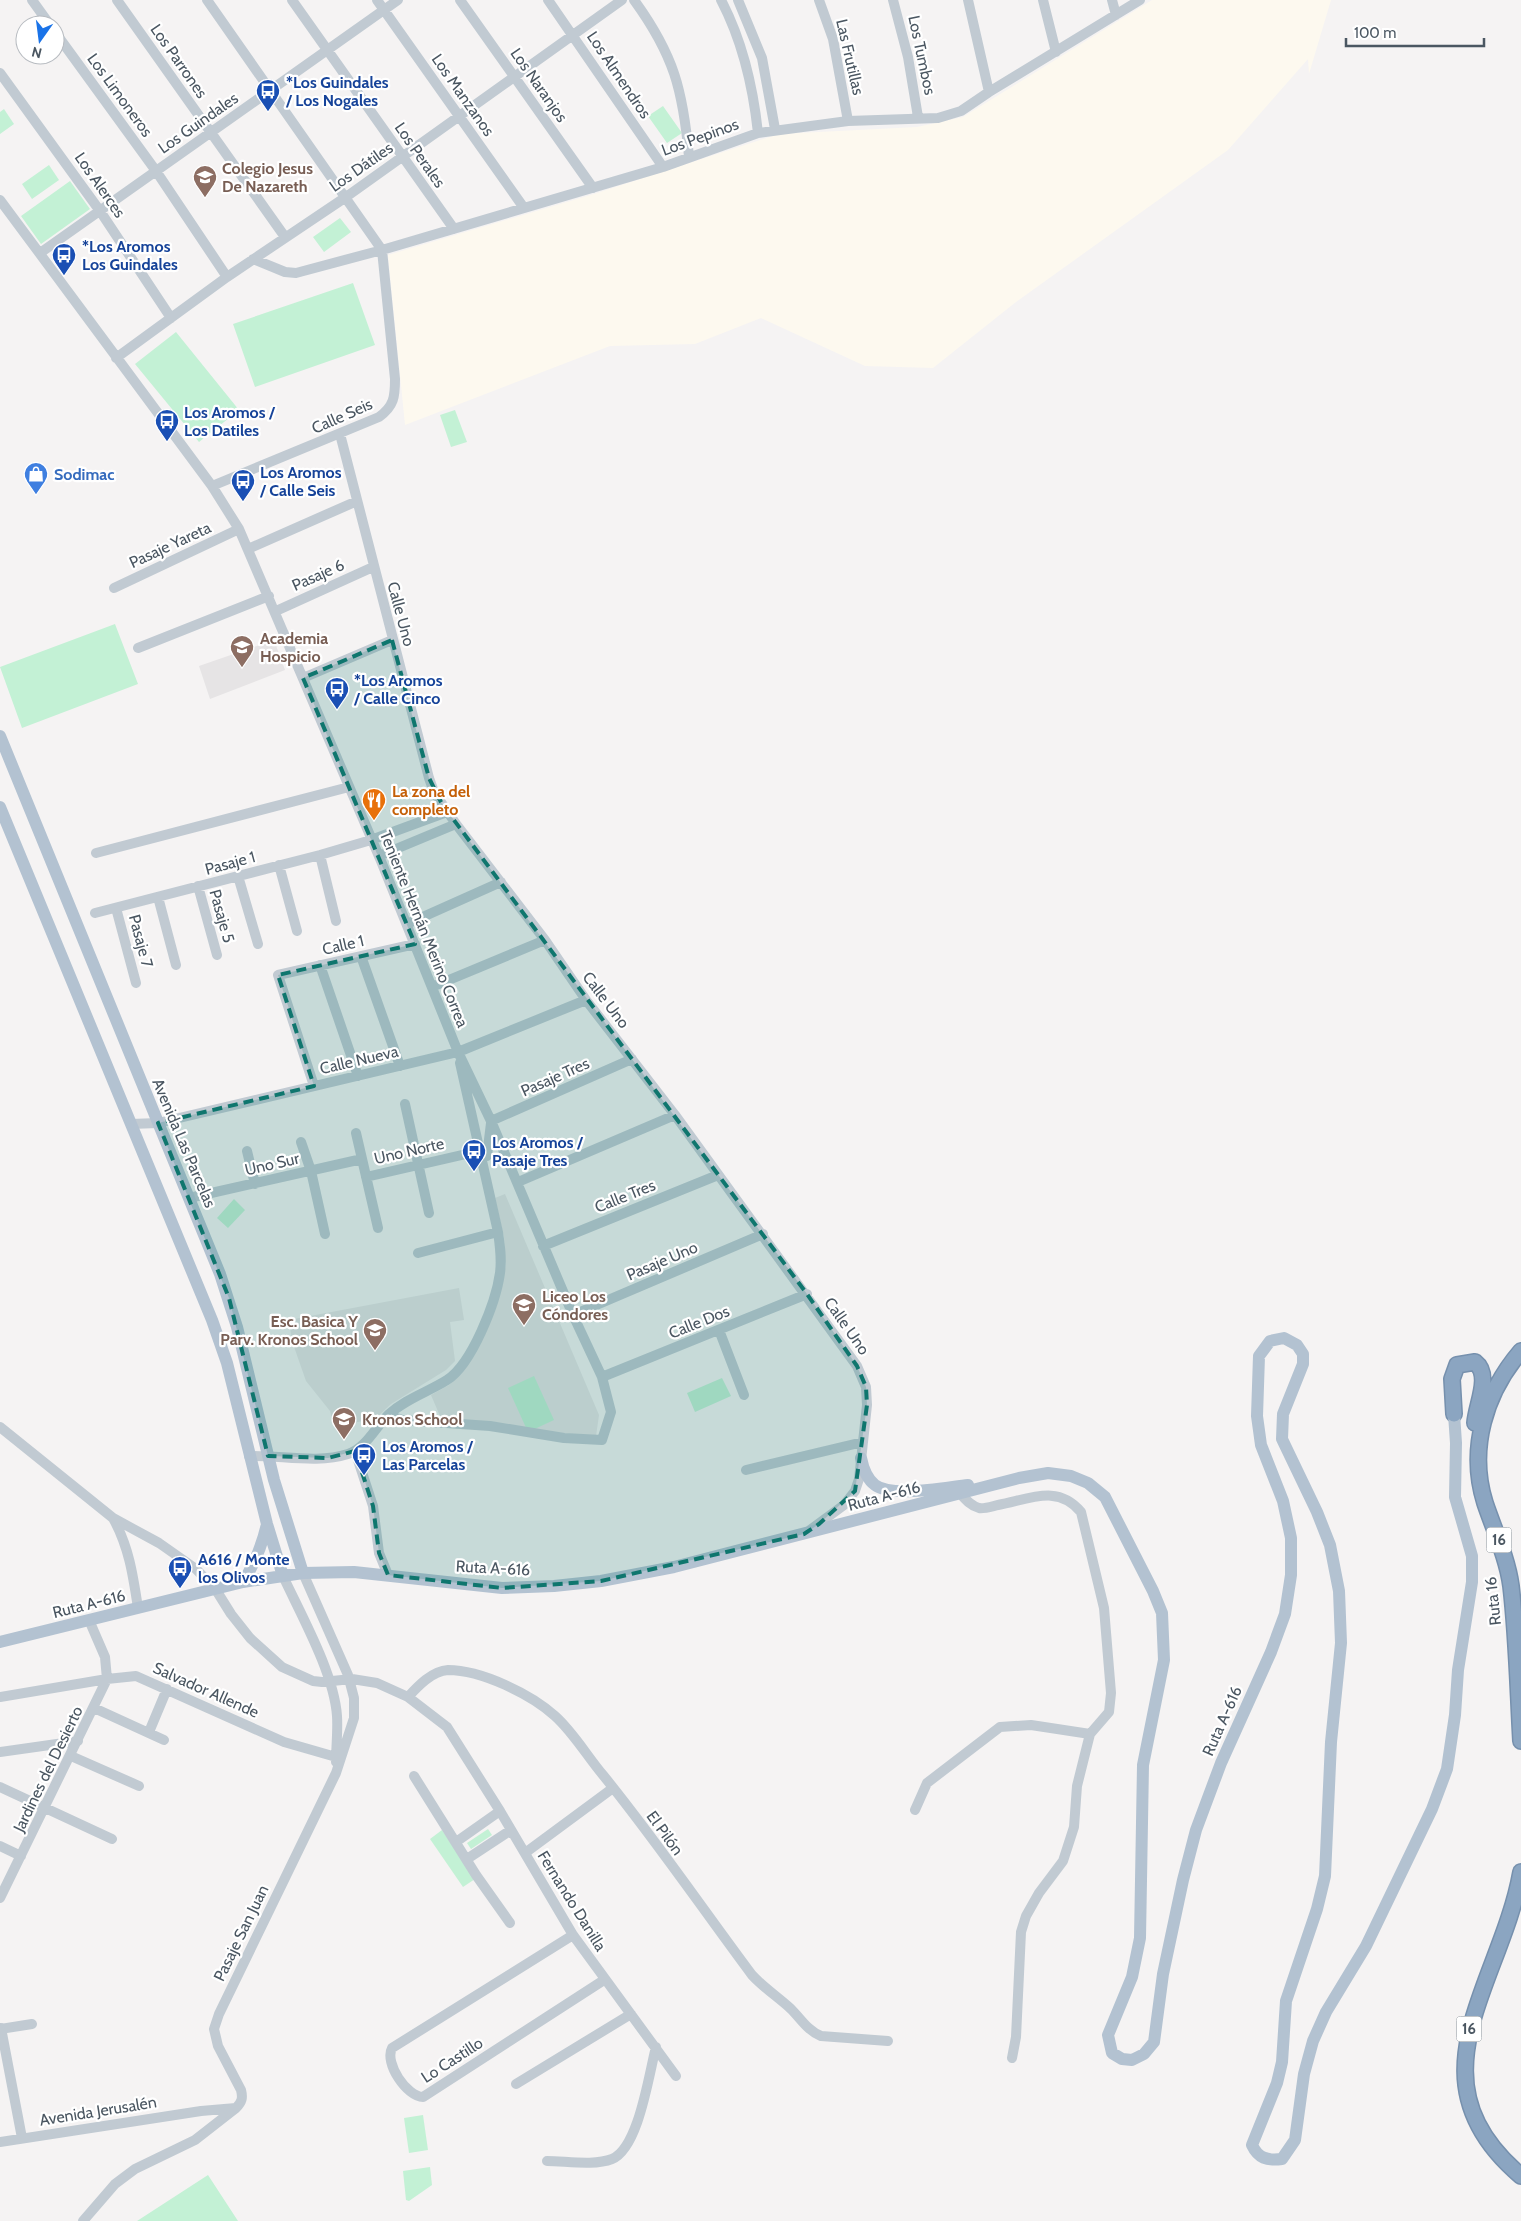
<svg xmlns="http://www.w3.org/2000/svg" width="1521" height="2221" font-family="Cabin,sans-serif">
  <rect width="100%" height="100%" fill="#f5f3f3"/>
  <path fill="#fdf9ef" d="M1152,0H1331L1309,74L1308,59L1228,150L1016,302L933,368L865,366L761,318L695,344L610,346L405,425L388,255L594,194L779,134L917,127L963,117Z"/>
  <path fill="#e6e4e5" d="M274,640L285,670L210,699L199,666Z
    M505,1194L599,1415L596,1436L443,1423L431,1395L449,1385L462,1373L480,1345L506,1266L504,1237L495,1198Z
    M459,1288L464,1320L450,1322L455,1361L446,1370L391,1404L375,1419L334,1426L330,1411L306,1381L292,1341L289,1320Z"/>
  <path fill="#c3f1d5" d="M663,106L682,133L667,143L648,116Z
    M4,109L14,124L0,134V112Z
    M49,165L59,180L32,199L22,184Z
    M70,181L90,209L41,244L21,216Z
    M340,218L351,232L324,252L313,237Z
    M353,283L375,345L255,387L233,324Z
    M176,332L239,410L199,442L135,364Z
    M455,410L467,442L451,447L440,415Z
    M115,624L138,684L22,728L0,667Z
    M234,1199L245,1210L228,1228L217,1218Z
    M534,1376L554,1420L528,1432L508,1388Z
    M722,1378L731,1396L695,1412L687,1393Z
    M488,1829L492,1835L471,1849L467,1843Z
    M442,1830L475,1879L463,1887L430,1839Z
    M423,2115L428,2150L409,2153L404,2118Z
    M430,2167L432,2185L409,2201L406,2200L403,2171Z
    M208,2175L238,2221H137Z"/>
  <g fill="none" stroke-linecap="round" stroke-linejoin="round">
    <g stroke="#7690ad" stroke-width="18">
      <path id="highway" d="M1521,1351C1485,1393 1468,1449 1485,1503C1494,1530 1507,1557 1511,1586C1517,1637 1518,1689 1521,1741
        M1454,1414L1452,1379L1457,1365L1475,1362C1492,1375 1476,1405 1475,1423
        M1521,1872C1501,1984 1406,2079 1521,2176"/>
    </g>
    <path stroke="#c1cad2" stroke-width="10" d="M32,0L50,25
      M117,0L285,237
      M207,0L382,250L395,379C395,397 394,406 379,417L212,486
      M292,0L454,229
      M377,0L524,208
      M460,0L593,188
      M548,0L663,167
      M634,0C674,55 683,90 689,157
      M721,0C743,42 753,86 758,133
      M738,0L762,58L775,129
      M819,0L833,39L848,121
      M893,0L908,57L918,117
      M968,0L989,92
      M1043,0L1056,52
      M1112,0L1116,15
      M55,32L156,171L227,277
      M0,73L100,211L171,318
      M0,200L212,486L239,529L381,861L458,1052L491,1121L573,1315L602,1377L611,1412L602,1440L564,1438L490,1426L402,1420L388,1415
      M40,253L398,0
      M253,259L285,272L296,273L382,250L663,167L758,133L848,121L938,118L961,111L989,92L1140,0
      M116,358L227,277L346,197L622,0
      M340,434L429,778L434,792L456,824L545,940L586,1000L675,1115L857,1366L866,1387L867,1405L859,1479L855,1491L844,1505L810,1530
      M248,549L357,501
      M114,588L239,529
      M276,611L373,567
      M138,648L269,596
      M303,678L392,640
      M96,853L349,787
      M320,855L336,921
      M379,856L456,824
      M279,865L297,931
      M238,876L258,944
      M198,886L217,955
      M158,897L176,965
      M116,908L136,983
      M95,913L320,855L371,840L447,812
      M407,924L501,882
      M361,956L400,1066
      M320,965L358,1076
      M432,987L545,940
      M314,1086L278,975L415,944
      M405,1104L429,1213
      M491,1121L632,1059
      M131,1124L158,1123L458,1052L586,1000
      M356,1133L378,1228
      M301,1142L311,1171L325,1234
      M247,1151L255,1184
      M487,1156L491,1123
      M366,1177L488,1149
      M518,1182L675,1115
      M189,1198L362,1159
      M543,1246L718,1175
      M418,1253L498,1232
      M573,1315L763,1234
      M719,1330L744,1395
      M602,1377L807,1294
      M0,1427L113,1518C129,1547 133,1575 138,1608
      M355,1451L373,1506L379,1553L388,1575
      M249,1456C281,1455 317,1464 348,1454C366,1448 375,1428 388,1415C405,1399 428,1392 447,1380C472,1364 496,1302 500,1273C502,1259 500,1246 498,1232L460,1063
      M746,1470L863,1442
      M955,1488C962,1495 968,1505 979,1508C984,1509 993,1506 998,1505C1030,1499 1058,1484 1081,1512L1104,1608L1111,1693L1109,1712L1090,1734L1077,1786L1074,1827L1063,1861L1039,1893L1026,1916L1021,1932L1016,2037L1012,2058
      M113,1518L159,1543L196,1569L216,1590L231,1614L250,1638L282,1667L313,1681L322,1682L352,1679L377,1683L408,1697L447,1727L500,1811L573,1935L676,2076
      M283,1576C301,1615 334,1673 337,1716C338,1731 336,1747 336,1762
      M0,1697L107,1679L136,1676L284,1742L336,1757
      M408,1697C418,1686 432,1671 448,1670C481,1670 531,1694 555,1716C573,1732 587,1756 603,1775C655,1839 702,1908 752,1975C764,1988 778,1997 791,2009C801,2019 808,2031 821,2036L888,2041
      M94,1708L164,1740
      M149,1732L167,1689
      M0,1752L78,1741
      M71,1756L139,1786
      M414,1776L476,1875L510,1923
      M0,1787L112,1839
      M915,1810L927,1783L1000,1727L1031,1725L1090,1734
      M456,1842L500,1811
      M0,1846L21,1856
      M525,1853L613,1788
      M467,1859L511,1830
      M0,1898L107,1679L105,1657L89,1620
      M573,1935L392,2048C384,2063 407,2097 423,2097L604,1980
      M1,2028L22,2138
      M0,2029L32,2024
      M516,2084L631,2014
      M0,2142L201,2111L236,2108C242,2102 243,2098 241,2090L218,2046L214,2029L219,2014L336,1773L354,1718V1698L348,1675L303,1573
      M547,2161C566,2161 594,2166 612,2159C639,2148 649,2073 656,2047
      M83,2221L115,2184L135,2169L195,2140L236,2108"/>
    <path stroke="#b3c2d1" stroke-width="12" d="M0,736L220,1274L237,1327L274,1480L303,1573
      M0,807L212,1320L227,1363L267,1524L283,1576
      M861,1458C863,1468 867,1479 875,1485C892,1498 947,1487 968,1485
      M243,1582C255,1563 262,1546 267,1524
      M0,1642L243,1582L303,1573L354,1572L502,1588L554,1586L601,1581L674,1567L1019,1478L1048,1473L1071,1476L1088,1483L1105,1497L1153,1591L1162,1613L1164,1660L1143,1765L1140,1938L1132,1977L1108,2035L1112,2053L1122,2059L1132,2060L1144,2054L1154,2042L1163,1974L1183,1880L1196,1830L1221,1763L1271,1652L1285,1614L1291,1575V1538L1283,1501L1261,1445L1257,1416L1259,1356L1270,1341L1284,1338L1297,1345L1303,1354V1364L1283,1414L1282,1439L1317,1512L1330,1545L1339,1591L1341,1643L1331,1742L1325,1876L1317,1909L1286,2001L1282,2062L1277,2083L1252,2145C1258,2158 1267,2161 1282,2159L1295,2140L1304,2074L1313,2041L1326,2012L1366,1946L1432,1809L1447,1769L1455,1715L1458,1670L1472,1582V1556L1455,1497L1456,1443L1454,1414"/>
    <use href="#highway" stroke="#8ba5c1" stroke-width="15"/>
  </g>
  <path fill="#0f766e" fill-opacity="0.2" stroke="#0f766e" stroke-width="4" stroke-dasharray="10 6" stroke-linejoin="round" d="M392,640L429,778L442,804L807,1294L857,1366L866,1387L867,1405L855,1491L819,1524L804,1534L601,1581L502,1588L388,1575L379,1553L373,1506L355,1451L328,1458L268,1456L229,1298L158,1123L314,1086L278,975L415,944L303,678Z"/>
  <defs>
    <g id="bus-pin" transform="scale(1.25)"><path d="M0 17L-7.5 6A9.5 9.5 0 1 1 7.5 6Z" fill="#1a4fb4" stroke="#fff"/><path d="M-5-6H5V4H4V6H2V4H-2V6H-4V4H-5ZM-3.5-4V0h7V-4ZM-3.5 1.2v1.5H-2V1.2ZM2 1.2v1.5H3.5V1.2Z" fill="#fff"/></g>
    <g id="school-pin" transform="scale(1.25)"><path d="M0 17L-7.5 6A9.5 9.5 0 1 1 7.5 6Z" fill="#8d6e63" stroke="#fff"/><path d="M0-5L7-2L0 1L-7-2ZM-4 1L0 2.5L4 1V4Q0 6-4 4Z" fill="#fff"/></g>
    <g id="shop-pin" transform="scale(1.25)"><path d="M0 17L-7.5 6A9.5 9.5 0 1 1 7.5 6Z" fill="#3f7fe0" stroke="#fff"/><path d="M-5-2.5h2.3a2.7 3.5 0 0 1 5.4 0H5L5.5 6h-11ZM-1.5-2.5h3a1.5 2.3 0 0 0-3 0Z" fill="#fff"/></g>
    <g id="restaurant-pin" transform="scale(1.25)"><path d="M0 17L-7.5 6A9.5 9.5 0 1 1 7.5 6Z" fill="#e8710a" stroke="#fff"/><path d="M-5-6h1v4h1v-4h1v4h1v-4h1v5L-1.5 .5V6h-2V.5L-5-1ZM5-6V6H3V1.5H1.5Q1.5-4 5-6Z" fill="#fff"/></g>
  </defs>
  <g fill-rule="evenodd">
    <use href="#bus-pin" x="268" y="91"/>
    <use href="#school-pin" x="205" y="177"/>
    <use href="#bus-pin" x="64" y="255"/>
    <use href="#bus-pin" x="167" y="421"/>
    <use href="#shop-pin" x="36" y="474"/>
    <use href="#bus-pin" x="243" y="481"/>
    <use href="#school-pin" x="242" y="647"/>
    <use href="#bus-pin" x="337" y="689"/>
    <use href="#restaurant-pin" x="374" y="800"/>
    <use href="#bus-pin" x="474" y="1151"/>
    <use href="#school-pin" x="524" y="1305"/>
    <use href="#school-pin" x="375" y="1330"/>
    <use href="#school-pin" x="344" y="1419"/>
    <use href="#bus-pin" x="364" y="1455"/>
    <use href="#bus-pin" x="180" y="1568"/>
  </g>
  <g text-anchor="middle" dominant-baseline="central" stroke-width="4.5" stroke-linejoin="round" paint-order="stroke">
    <g fill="#fff" stroke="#808990" stroke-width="1">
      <rect x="1486.5" y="1527.5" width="25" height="25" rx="4"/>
      <rect x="1456.5" y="2016.5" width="25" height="25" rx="4"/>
    </g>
    <g font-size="15" font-weight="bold" fill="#4a5661">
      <text x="1499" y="1540">16</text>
      <text x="1469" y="2029">16</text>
    </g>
    <g font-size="16" fill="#4a5661" stroke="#fff">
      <text transform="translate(922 55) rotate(78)">Los Tumbos</text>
      <text transform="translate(850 57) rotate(77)">Las Frutillas</text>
      <text transform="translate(179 61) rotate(55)">Los Parrones</text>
      <text transform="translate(619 75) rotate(56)">Los Almendros</text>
      <text transform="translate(539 85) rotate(55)">Los Naranjos</text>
      <text transform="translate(120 95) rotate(54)">Los Limoneros</text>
      <text transform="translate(463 95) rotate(55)">Los Manzanos</text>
      <text transform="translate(198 123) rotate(-35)">Los Guindales</text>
      <text transform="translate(700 137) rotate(-20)">Los Pepinos</text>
      <text transform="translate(420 155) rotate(55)">Los Perales</text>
      <text transform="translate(361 167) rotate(-35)">Los Dátiles</text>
      <text transform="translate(100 185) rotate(55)">Los Alerces</text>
      <text transform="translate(342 416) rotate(-24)">Calle Seis</text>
      <text transform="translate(170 545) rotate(-25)">Pasaje Yareta</text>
      <text transform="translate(318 575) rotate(-24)">Pasaje 6</text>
      <text transform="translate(401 614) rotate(75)">Calle Uno</text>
      <text transform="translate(230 863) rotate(-15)">Pasaje 1</text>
      <text transform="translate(222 916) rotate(74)">Pasaje 5</text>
      <text transform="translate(424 929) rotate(68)">Teniente Hernán Merino Correa</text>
      <text transform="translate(141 941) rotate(75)">Pasaje 7</text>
      <text transform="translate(343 945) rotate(-13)">Calle 1</text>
      <text transform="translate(606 1000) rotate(53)">Calle Uno</text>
      <text transform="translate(359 1060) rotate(-13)">Calle Nueva</text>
      <text transform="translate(555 1077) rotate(-24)">Pasaje Tres</text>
      <text transform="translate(184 1143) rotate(67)">Avenida Las Parcelas</text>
      <text transform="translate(409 1151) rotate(-13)">Uno Norte</text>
      <text transform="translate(272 1164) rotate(-13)">Uno Sur</text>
      <text transform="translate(625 1196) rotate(-22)">Calle Tres</text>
      <text transform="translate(662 1261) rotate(-23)">Pasaje Uno</text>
      <text transform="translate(699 1322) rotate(-22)">Calle Dos</text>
      <text transform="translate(847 1326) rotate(55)">Calle Uno</text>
      <text transform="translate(884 1496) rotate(-15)">Ruta A-616</text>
      <text transform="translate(493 1568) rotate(3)">Ruta A-616</text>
      <text transform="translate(1493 1601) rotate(-96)">Ruta 16</text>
      <text transform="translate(89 1604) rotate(-14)">Ruta A-616</text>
      <text transform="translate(206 1690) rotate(24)">Salvador Allende</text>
      <text transform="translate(1222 1721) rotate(-66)">Ruta A-616</text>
      <text transform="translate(48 1769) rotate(-64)">Jardines del Desierto</text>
      <text transform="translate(665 1833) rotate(54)">El Pilón</text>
      <text transform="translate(572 1901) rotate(58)">Fernando Danilla</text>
      <text transform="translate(241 1933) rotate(-64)">Pasaje San Juan</text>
      <text transform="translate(452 2060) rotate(-33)">Lo Castillo</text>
      <text transform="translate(98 2111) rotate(-9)">Avenida Jerusalén</text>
    </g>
    <g font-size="16" font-weight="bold" fill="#164399" stroke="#fff" text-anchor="start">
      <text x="286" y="82">*Los Guindales<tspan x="286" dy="18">/ Los Nogales</tspan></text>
      <text x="82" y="246">*Los Aromos<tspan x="82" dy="18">Los Guindales</tspan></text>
      <text x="184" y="412">Los Aromos /<tspan x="184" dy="18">Los Datiles</tspan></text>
      <text x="260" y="472">Los Aromos<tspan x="260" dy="18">/ Calle Seis</tspan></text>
      <text x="354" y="680">*Los Aromos<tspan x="354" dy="18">/ Calle Cinco</tspan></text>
      <text x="492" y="1142">Los Aromos /<tspan x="492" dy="18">Pasaje Tres</tspan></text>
      <text x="382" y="1446">Los Aromos /<tspan x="382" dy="18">Las Parcelas</tspan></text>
      <text x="198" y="1559">A616 / Monte<tspan x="198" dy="18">los Olivos</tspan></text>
    </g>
    <g font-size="16" font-weight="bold" fill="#785e54" stroke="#fff" text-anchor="start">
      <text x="222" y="168">Colegio Jesus<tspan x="222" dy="18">De Nazareth</tspan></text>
      <text x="260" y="638">Academia<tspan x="260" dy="18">Hospicio</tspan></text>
      <text x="542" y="1296">Liceo Los<tspan x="542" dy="18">Cóndores</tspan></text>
      <text x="358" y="1321" text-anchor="end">Esc. Basica Y<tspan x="358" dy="18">Parv. Kronos School</tspan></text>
      <text x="362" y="1419">Kronos School</text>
    </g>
    <g font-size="16" font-weight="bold" fill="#366cbe" stroke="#fff" text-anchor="start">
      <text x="54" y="474">Sodimac</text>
    </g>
    <g font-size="16" font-weight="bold" fill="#c56008" stroke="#fff" text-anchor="start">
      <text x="392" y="791">La zona del<tspan x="392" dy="18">completo</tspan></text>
    </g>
  </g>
  <g transform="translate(40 40) rotate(194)"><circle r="24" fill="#ffffff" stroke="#b7bbc0"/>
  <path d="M0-4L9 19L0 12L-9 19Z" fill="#1a73e8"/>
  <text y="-8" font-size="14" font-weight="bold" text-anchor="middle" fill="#4a5661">N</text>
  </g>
  <path d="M1346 38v8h138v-8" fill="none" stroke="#4a5661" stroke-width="2.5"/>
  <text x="1354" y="38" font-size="15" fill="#4a5661" stroke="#ffffff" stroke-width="4" paint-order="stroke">100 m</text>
</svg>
